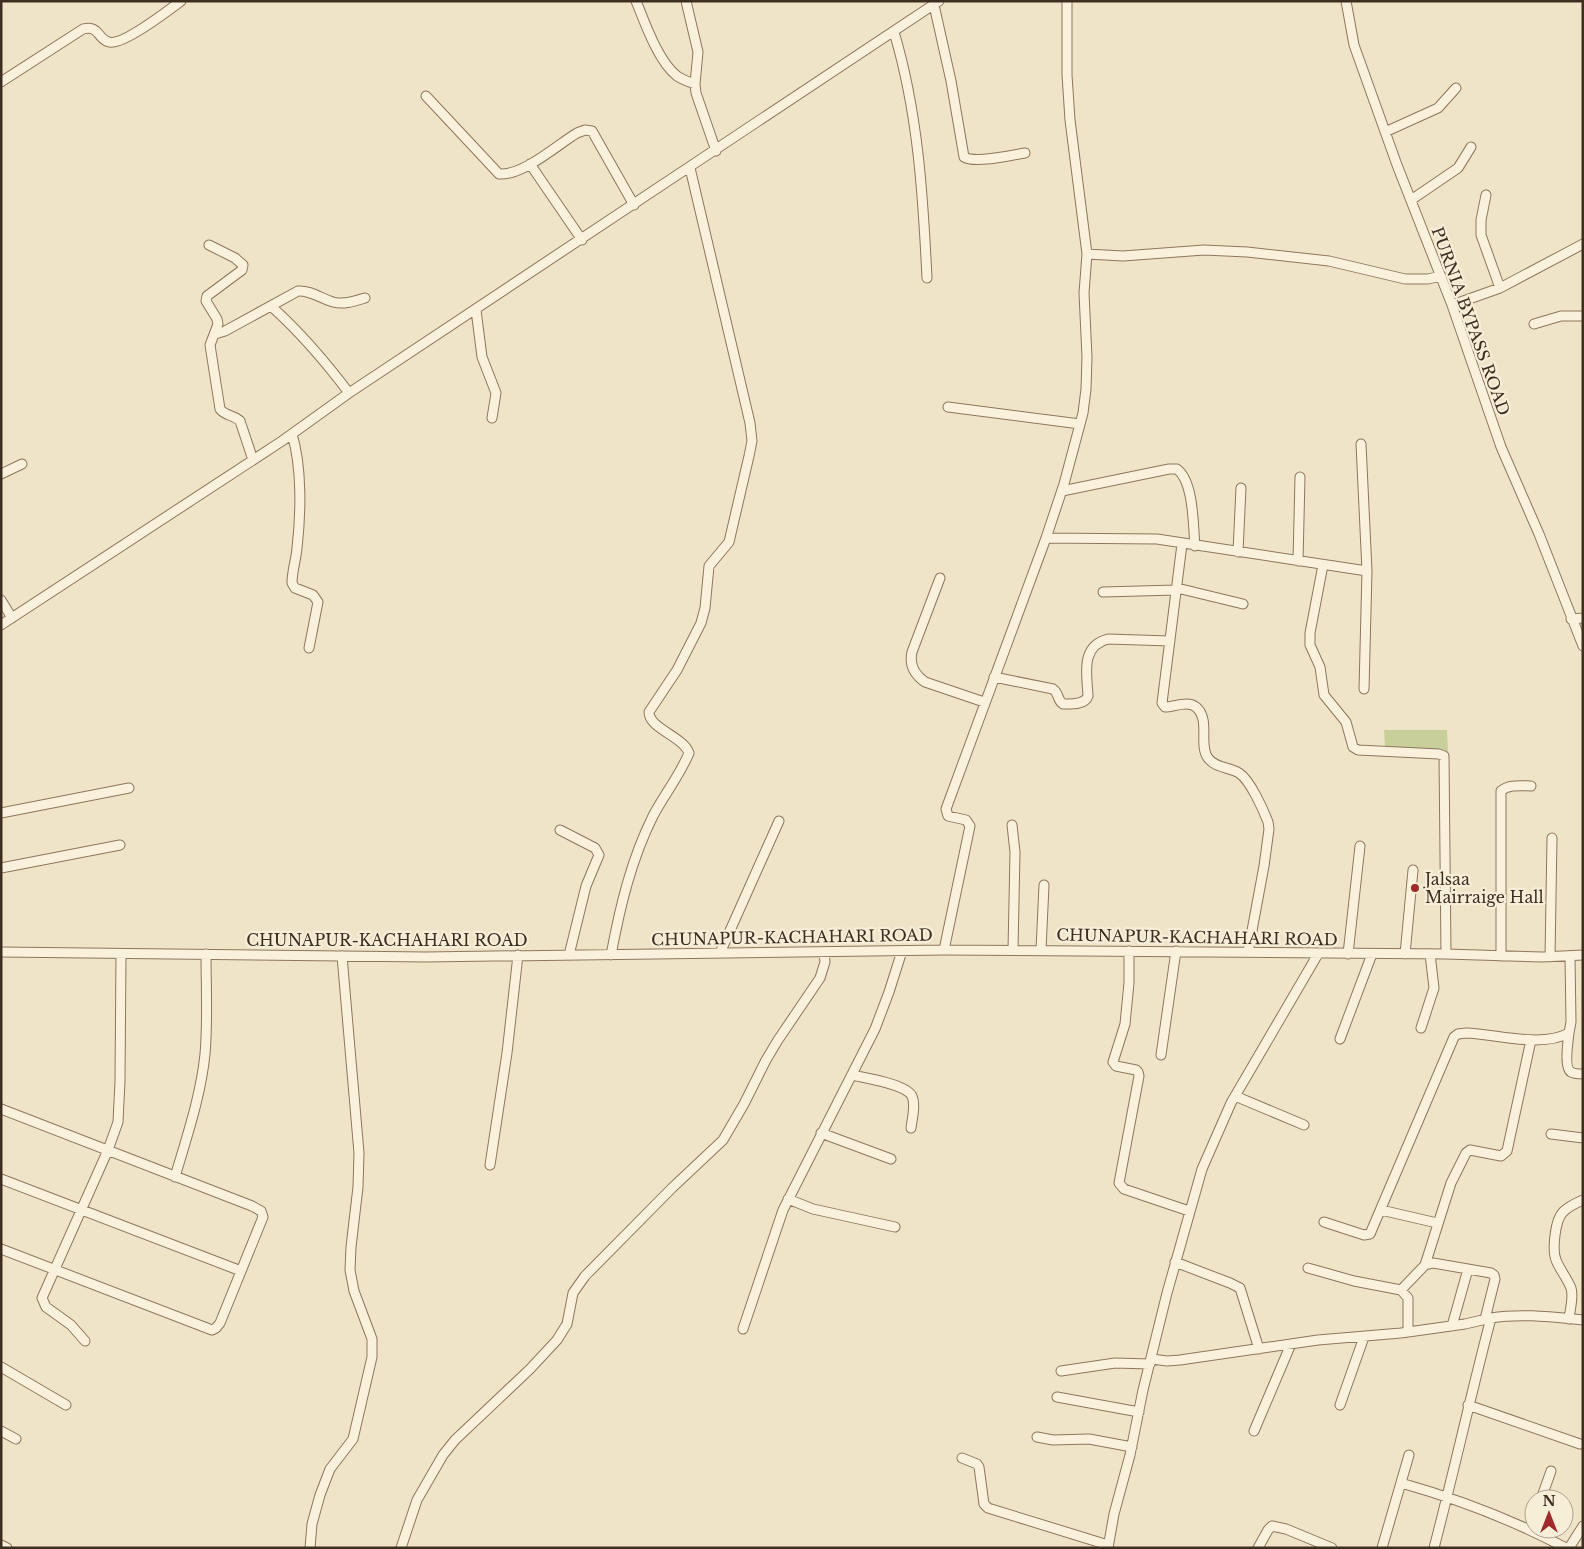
<svg xmlns="http://www.w3.org/2000/svg" width="1584" height="1549" font-family="'Libre Baskerville',serif">
  <rect width="100%" height="100%" fill="#f0e4c8"/>
  <path fill="#c9cf9b" d="M1384,730H1447L1448,752L1385,747Z"/>
  <g fill="none" stroke-linecap="round" stroke-linejoin="round">
    <g stroke="#8d765c" stroke-width="11">
      <path id="street" d="M636,1C645,23 658,61 677,76C683,80 689,82 695,84
        M686,1L698,52L695,84L696,93L716,151
        M1346,1L1354,45L1397,165L1452,305L1501,447L1539,534L1583,646
        M934,5L951,81L964,157C975,164 1012,155 1025,153
        M894,32C918,112 923,195 927,278
        M1,82L83,29C100,25 97,39 109,42C122,46 169,10 181,1
        M426,96L499,174C523,176 557,145 577,133L585,130L592,131L634,205
        M1385,132L1438,108L1456,88
        M530,164L582,240
        M1486,195L1481,220V235L1500,288
        M1411,200L1458,168L1471,147
        M209,245L235,258L243,265L242,270L207,296L206,301L217,319L218,324L210,345L220,409C225,416 234,415 240,421L253,460
        M1087,254L1123,256L1204,250L1247,252L1329,261L1405,279H1428L1441,276
        M1452,305L1500,288L1583,244
        M272,307C302,334 325,361 349,393
        M476,310L482,357L496,393L492,418
        M1534,324L1561,316H1583
        M215,334L225,331L298,291C310,290 322,299 333,302C344,305 355,301 365,298
        M948,407L1080,424
        M292,434C302,467 301,513 297,548C296,560 292,571 292,583L295,588L313,595L318,602L309,648
        M1361,444L1367,571L1364,689
        M1,474L22,464
        M1062,491L1169,469H1177C1194,482 1193,525 1195,546
        M1046,538L1157,539L1367,571
        M1182,544L1162,703L1165,707C1174,707 1188,700 1196,707C1211,720 1198,745 1208,758C1215,768 1229,767 1239,773C1250,780 1263,809 1268,822L1269,829L1264,866L1248,952
        M1238,552L1241,488
        M1298,561L1300,477
        M1323,565L1310,633V645L1320,667L1324,695L1346,722L1353,747L1358,750L1439,754L1444,756L1446,954
        M940,578L912,652C909,665 915,675 925,682L984,702
        M1177,588L1243,604
        M1103,592L1176,590
        M1,600L12,618
        M1571,619L1583,618
        M1,625L282,441L349,393L939,1
        M994,677L1053,689C1059,693 1057,700 1063,704C1071,704 1085,705 1088,696C1087,675 1080,646 1108,639L1170,641
        M1,813L129,788
        M1012,825L1015,852L1013,950
        M560,830L595,848L599,855L586,886L569,955
        M1,868L120,845
        M944,950L970,826L966,820L948,816L946,809L1046,538L1064,484L1083,413L1086,389L1087,357L1084,293L1087,254L1070,120L1067,75V1
        M1041,950L1044,885
        M1129,951V983L1125,1024L1113,1062L1116,1066L1136,1070L1138,1072L1139,1076L1119,1183L1124,1189L1189,1211
        M1,952L426,957L944,950L1446,954L1542,957L1583,955
        M720,953L779,821
        M1348,954L1360,846
        M1405,954L1413,870
        M611,955C620,907 631,860 653,816C664,795 680,775 689,753C683,736 649,729 649,712L677,670L701,623L705,608L709,566L729,542L749,456L752,441L750,423L690,168
        M1501,956V791C1509,784 1521,786 1531,786
        M1550,957L1552,838
        M1421,1028L1434,988L1430,954
        M1569,1033C1568,1041 1564,1068 1571,1072C1574,1074 1579,1074 1583,1074
        M1340,1039L1372,954
        M1161,1055L1176,951
        M852,1075C865,1078 906,1084 912,1096C916,1105 912,1119 911,1128
        M1235,1096L1304,1125
        M1,1109L252,1206L261,1211L263,1217L220,1323L216,1328L212,1330L1,1249
        M821,1133L891,1159
        M1551,1134L1583,1138
        M490,1165L507,1053L518,955
        M175,1177C187,1136 201,1095 205,1054C208,1021 206,987 206,954
        M1,1179L241,1271
        M788,1199L813,1209L895,1227
        M1381,1210L1437,1223
        M1324,1222L1364,1235L1370,1234L1454,1037L1458,1034L1466,1033C1497,1034 1541,1048 1569,1033L1571,1022L1570,956
        M1175,1262L1230,1283L1240,1288L1259,1349
        M1425,1265L1451,1183L1466,1153L1470,1150L1501,1156L1507,1151L1531,1040
        M1308,1268L1354,1281L1401,1290L1408,1298V1332
        M1401,1290L1425,1265L1433,1263L1491,1273L1494,1275L1495,1279L1485,1319
        M1569,1319C1570,1309 1574,1297 1571,1288C1567,1278 1560,1270 1556,1260C1552,1250 1555,1220 1563,1212C1568,1207 1576,1203 1583,1200
        M1452,1326L1468,1269
        M743,1329L783,1210L875,1029L889,992L902,951
        M85,1341L71,1325L46,1307L42,1298L108,1150L118,1122L120,1081L121,954
        M1152,1359L1167,1361L1180,1360L1318,1340L1401,1333L1465,1324L1491,1318
        M1,1367L66,1405
        M1061,1371L1115,1363L1150,1364
        M1057,1397L1139,1412
        M1340,1405L1364,1337
        M1468,1405L1580,1444
        M1,1431L16,1439
        M1254,1431L1291,1344
        M1037,1437L1053,1440L1089,1439L1132,1447
        M962,1458L977,1464L979,1467L984,1504L988,1508L1108,1545
        M1401,1483C1458,1499 1513,1520 1566,1548
        M1541,1499L1551,1471
        M1530,1529L1534,1518
        M1,1545L7,1548
        M310,1548L312,1524L320,1495L330,1469L353,1439L372,1357V1339L354,1291L350,1270L351,1247L358,1187L359,1153L342,956
        M401,1548L417,1500L443,1455L455,1440L530,1369L557,1340L567,1324L573,1293L585,1276L672,1188L723,1140L744,1104L766,1060L778,1040L820,978L825,962L824,952
        M1108,1548L1114,1514L1130,1455L1143,1390L1167,1293L1202,1169L1231,1103L1318,954
        M1258,1548L1268,1530L1272,1526L1286,1529L1332,1548
        M1382,1548L1409,1455
        M1434,1548C1454,1471 1471,1394 1491,1318C1521,1313 1552,1317 1583,1320
        M1569,1548L1583,1526"/>
    </g>
    <use href="#street" stroke="#faf1dc" stroke-width="9"/>
  </g>
  <circle fill="#9e2a2b" stroke="#f7eed8" stroke-width="2" cx="1415" cy="888" r="5"/>
  <g text-anchor="middle" dominant-baseline="central" stroke-width="4.5" stroke-linejoin="round" paint-order="stroke">
    <g font-size="16" fill="#3d2e20" stroke="#f7eed8">
      <text transform="translate(1471 321) rotate(70)">PURNIA BYPASS ROAD</text>
      <text transform="translate(792 937) rotate(-1)">CHUNAPUR-KACHAHARI ROAD</text>
      <text transform="translate(1197 937) rotate(1)">CHUNAPUR-KACHAHARI ROAD</text>
      <text x="387" y="940">CHUNAPUR-KACHAHARI ROAD</text>
    </g>
    <g font-size="16" fill="#3d2e20" stroke="#f7eed8" text-anchor="start">
      <text x="1425" y="879">Jalsaa<tspan x="1425" dy="18">Mairraige Hall</tspan></text>
    </g>
  </g>
  <rect width="1584" height="1549" fill="none" stroke="#3d2e20" stroke-width="5"/>
  <g transform="translate(1549 1514)"><circle r="24" fill="#f7eed8" stroke="#ada18e"/>
  <path d="M0-4L9 19L0 12L-9 19Z" fill="#9e2a2b"/>
  <text y="-8" font-size="14" font-weight="bold" text-anchor="middle" fill="#3d2e20">N</text>
  </g>
</svg>
